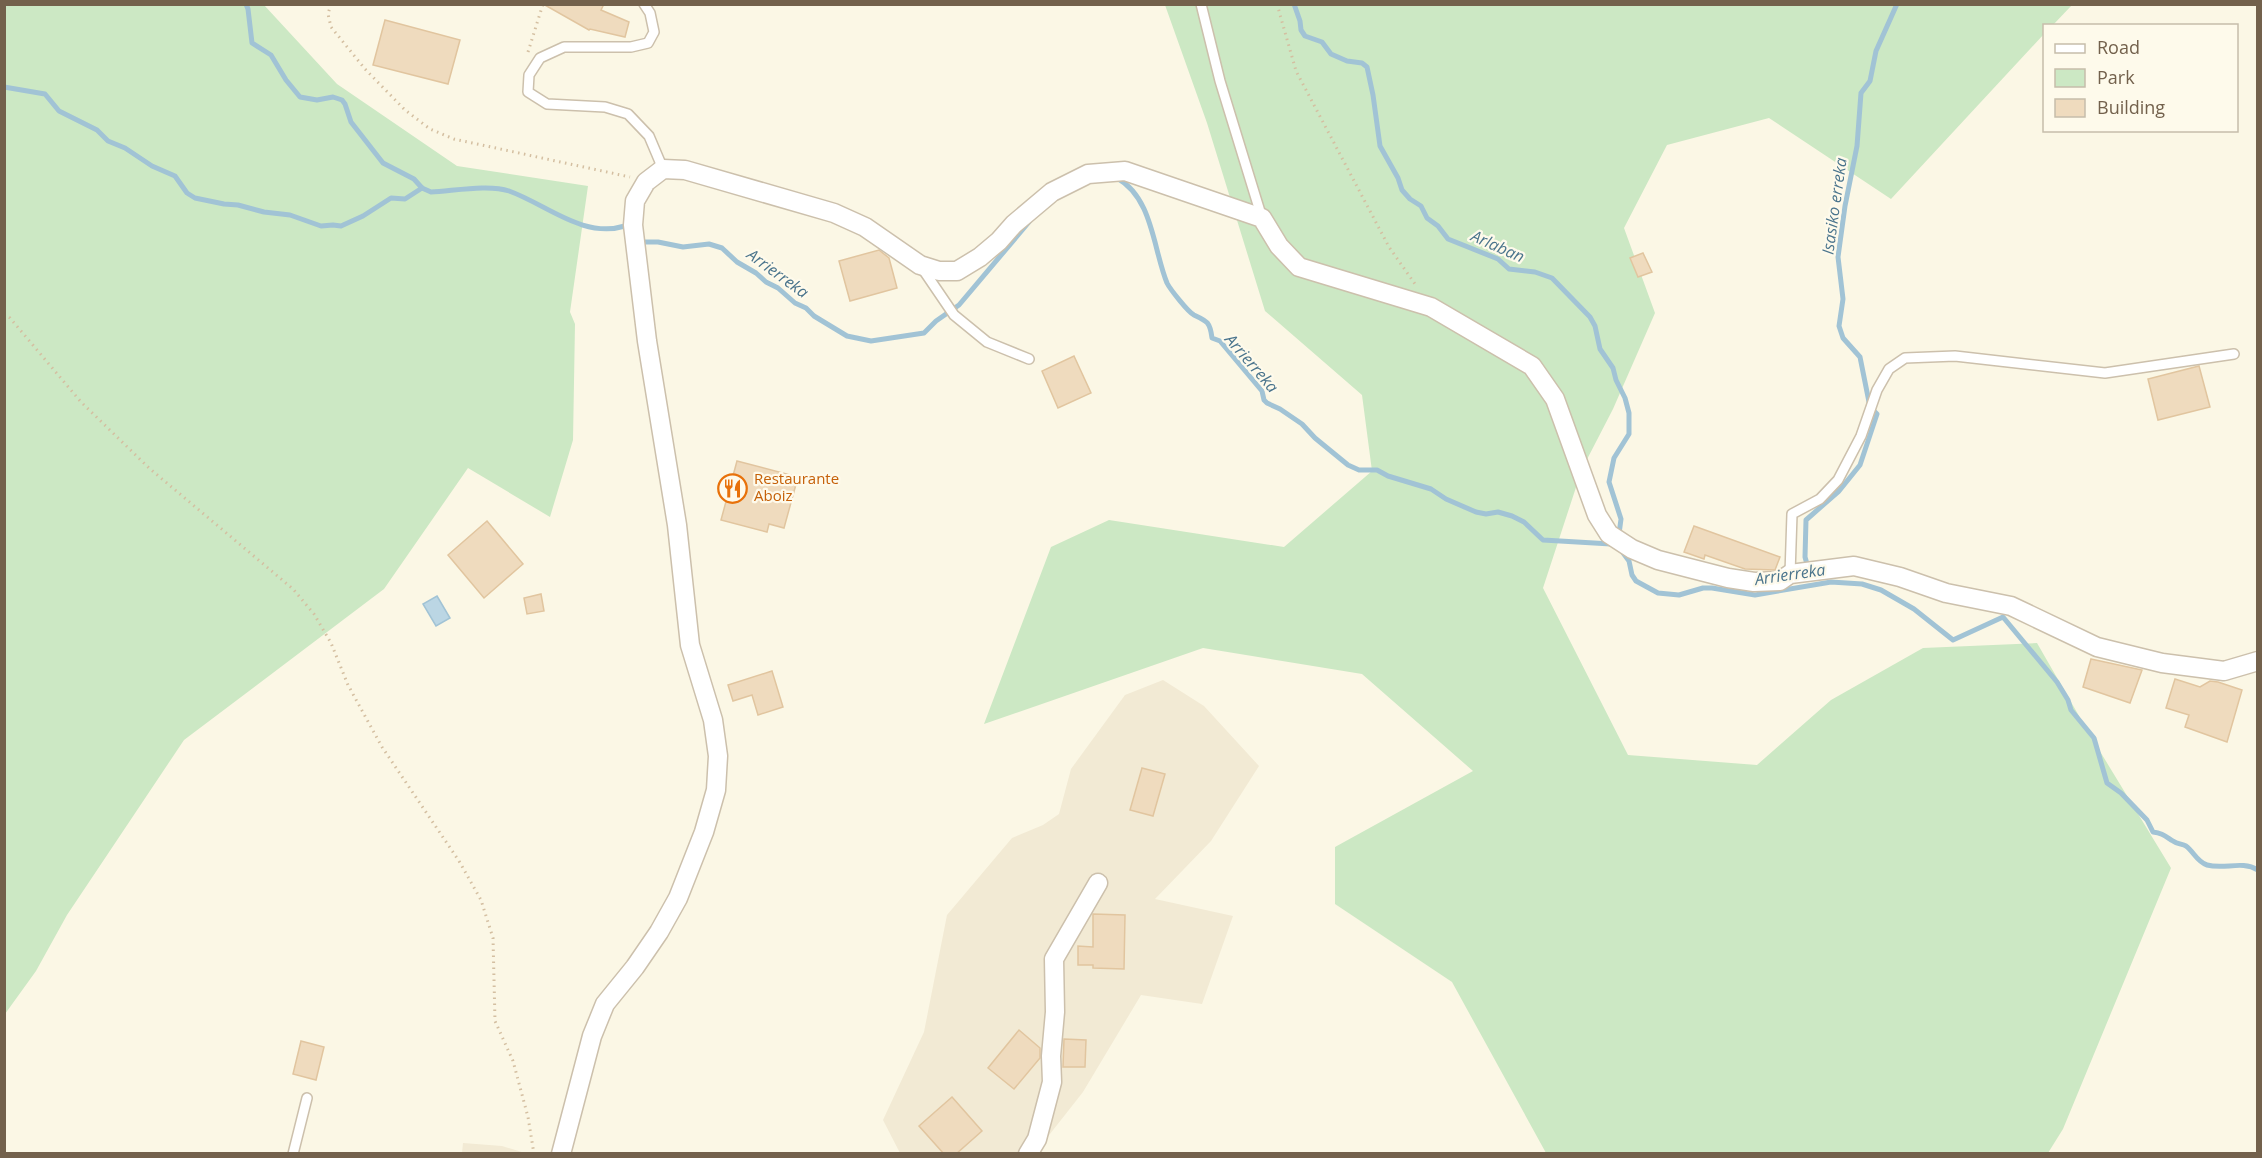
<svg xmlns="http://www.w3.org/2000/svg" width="2262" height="1158" font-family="'Open Sans',sans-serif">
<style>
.residential{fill:#f2ead4}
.green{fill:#cce8c4}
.water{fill:#bbd6e4;stroke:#a1c3d5;stroke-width:1.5}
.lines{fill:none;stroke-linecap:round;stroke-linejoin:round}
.stream{stroke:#a1c3d5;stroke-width:5}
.building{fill:#efdbbe;stroke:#e1c59f;stroke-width:1.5}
.lane-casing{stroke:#ccc0ac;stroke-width:12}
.street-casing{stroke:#ccc0ac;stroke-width:21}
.path{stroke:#d4bfa1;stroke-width:3;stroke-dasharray:1.5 4.5;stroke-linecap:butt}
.lane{stroke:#fff;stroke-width:9}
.street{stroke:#fff;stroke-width:18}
.labels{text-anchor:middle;stroke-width:4.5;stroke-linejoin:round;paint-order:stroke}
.food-label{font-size:15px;fill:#c56008;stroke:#fefaeb;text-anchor:start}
.water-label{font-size:16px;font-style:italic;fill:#4a748c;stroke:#fefaeb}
</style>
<rect width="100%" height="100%" fill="#fbf7e5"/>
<!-- residential -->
<g class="residential">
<polygon points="1163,680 1204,706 1259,766 1211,841 1155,899 1233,916 1202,1004 1141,995 1083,1092 1035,1153 900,1153 883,1120 924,1032 947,915 1012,838 1043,825 1059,814 1071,769 1125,695"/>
<polygon points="463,1143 502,1146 525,1153 462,1153"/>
</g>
<!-- green -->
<g class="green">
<polygon points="5,4 264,5 337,84 457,166 588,186 570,312 575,324 573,440 550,517 468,468 384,589 184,740 67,915 36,971 5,1014"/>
<polygon points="1165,5 2072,5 2053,25 2044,26 2044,34 1891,199 1769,118 1667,145 1624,228 1655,313 1613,409 1582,469 1543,588 1628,755 1757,765 1831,700 1923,648 2037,643 2090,735 2171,868 2063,1129 2048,1153 1546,1153 1452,982 1335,904 1335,847 1473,771 1362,674 1203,648 984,724 1051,547 1109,520 1284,547 1372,471 1362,395 1265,311 1207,123"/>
</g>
<!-- water -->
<polygon class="water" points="437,596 450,618 436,626 423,604"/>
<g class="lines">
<!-- stream -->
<g class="stream">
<path d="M246,4L248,9L252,43L271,55L286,80L300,97L317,100L333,97L342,100L345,104L351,122L383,163L414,179L422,188L431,192C453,191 489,184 509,191C546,204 583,239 625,226L628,229"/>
<polyline points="1294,4 1300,21 1301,30 1305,36 1322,42 1331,54 1347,61 1362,63 1367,67 1373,95 1380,146 1398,178 1402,190 1410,199 1421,206 1427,218 1438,226 1448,239 1498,259 1509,269 1535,272 1552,278 1590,317 1595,326 1600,349 1613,368 1616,380 1625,398 1629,413 1629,434 1614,458 1609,482 1621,519 1619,534"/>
<polyline points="4,87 45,94 59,111 97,130 108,141 125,148 152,166 175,176 187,193 195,198 224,204 238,205 264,212 290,215 321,226 333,225 341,226 363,216 391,198 405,199 422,188"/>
<path d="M1117,178C1153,198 1153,249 1167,283C1170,289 1188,312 1194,315C1207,321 1210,322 1212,338L1220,341L1262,391L1264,400L1267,403L1280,409L1302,424L1315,438L1348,465L1359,470H1377L1388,476L1431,489L1446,499L1476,512L1486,514L1498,512L1512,516L1524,522L1543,540L1611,544"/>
<polyline points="639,240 641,242 658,242 683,247 709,244 722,248 737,262 756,273 766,282 778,288 795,303 806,308 814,316 847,336 871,341 924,333 936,321 959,305 1029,222"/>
<path d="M1621,550L1629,561L1632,575L1636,581L1658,593L1679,595L1703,588H1712L1755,595L1831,582L1862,584L1881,590L1914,609L1953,640L2003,617L2057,682L2068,700L2071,710L2094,738L2107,783L2121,793L2147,820L2153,832C2162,833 2165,836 2173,841C2177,844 2182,844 2186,846C2194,852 2197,862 2207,865C2225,870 2241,860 2258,870"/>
<polyline points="1807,564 1805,557 1806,520 1839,491 1860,465 1877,414 1870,407 1860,357 1843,338 1839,326 1843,299 1838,257 1845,206 1857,146 1861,93 1870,81 1876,51 1897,4"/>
</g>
</g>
<!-- building -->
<g class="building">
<polygon points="543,4 604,4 601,10 629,22 625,37 590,29 589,30"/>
<polygon points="385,20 460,40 448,84 373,65"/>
<polygon points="879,250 889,258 897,288 850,301 839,261"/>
<polygon points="1643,253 1652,272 1638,277 1630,258"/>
<polygon points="1074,356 1091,393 1058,408 1042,371"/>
<polygon points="2199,366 2210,407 2158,420 2148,379"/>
<polygon points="737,461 798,477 784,528 769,524 767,532 721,520"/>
<polygon points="487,521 523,564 484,598 448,555"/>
<polygon points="1694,526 1780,557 1775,570 1745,569 1705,555 1704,559 1684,552"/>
<polygon points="541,594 544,611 527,614 524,598"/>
<polygon points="2091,659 2142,670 2130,703 2083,687"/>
<polygon points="772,671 783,707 758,715 752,695 733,701 728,685"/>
<polygon points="2175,679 2200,687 2210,681 2218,682 2242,690 2227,742 2185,727 2189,715 2166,708"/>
<polygon points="1142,768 1165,774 1153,816 1130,810"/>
<polygon points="1093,914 1125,915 1124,969 1093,968 1093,965 1078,965 1078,946 1093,947"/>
<polygon points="1019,1030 1040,1048 1040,1058 1014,1089 988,1068"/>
<polygon points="1064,1039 1086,1040 1085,1067 1063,1067"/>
<polygon points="301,1041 324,1047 316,1080 293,1074"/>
<polygon points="952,1097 982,1131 956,1154 944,1154 919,1126"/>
</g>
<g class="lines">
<defs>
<g id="lane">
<polyline points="644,4 650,13 654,32 648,43 631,47 564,47 540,58 529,75 528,92 547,104 605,107 628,114 649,136 663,169"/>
<polyline points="1201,4 1220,81 1262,218"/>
<polyline points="922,268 954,315 987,342 1029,359"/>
<polyline points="1790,574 1792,514 1820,499 1838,480 1861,436 1877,390 1889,369 1905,358 1955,356 2105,373 2234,354"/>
<polyline points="293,1154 307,1098"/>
</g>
<g id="street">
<polyline points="561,1154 592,1036 605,1004 635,967 659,932 678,898 704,832 716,790 718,756 713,720 690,645 677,525 647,341 633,225 635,201 646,182 663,169 685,170 834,213 865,227 920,265 939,271 957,271 980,257 999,241 1014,224 1052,192 1088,174 1125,171 1262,218 1279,246 1299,267 1431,307 1532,366 1555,399 1597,515 1609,534 1632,549 1658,560 1728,578 1754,582 1780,581 1790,574 1854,566 1900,577 1946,593 2011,606 2097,647 2162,663 2224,671 2258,661"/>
<polyline points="1028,1154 1037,1139 1052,1082 1051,1056 1055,1012 1054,959 1098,883"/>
</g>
</defs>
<!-- lane casing -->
<use href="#lane" class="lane-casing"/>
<!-- street casing -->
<use href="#street" class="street-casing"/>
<!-- path -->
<g class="path">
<polyline points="331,4 328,14 331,27 365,69 405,110 430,129 454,139 630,177"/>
<polyline points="1277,4 1296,71 1389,247 1415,284"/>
<polyline points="528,52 543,4"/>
<polyline points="4,314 10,318 81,402 149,468 293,589 314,614 331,643 348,685 382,747 459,861 481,900 493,938 495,1021 513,1061 528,1117 534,1154"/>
</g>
<!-- lane -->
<use href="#lane" class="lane"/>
<!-- street -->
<use href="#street" class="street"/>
</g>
<!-- icons -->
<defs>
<symbol id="restaurant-ring" viewBox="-11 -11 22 22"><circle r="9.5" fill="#fefaeb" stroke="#e8710a" stroke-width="1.5"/><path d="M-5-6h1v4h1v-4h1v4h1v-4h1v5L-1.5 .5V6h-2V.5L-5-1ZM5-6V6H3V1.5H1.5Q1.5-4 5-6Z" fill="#e8710a"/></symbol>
</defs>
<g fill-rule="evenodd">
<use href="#restaurant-ring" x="716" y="472" width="33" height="33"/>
</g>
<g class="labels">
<!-- food labels -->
<g class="food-label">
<text x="754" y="484">Restaurante<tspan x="754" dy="17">Aboiz</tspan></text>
</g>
<!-- water labels -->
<g class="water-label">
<text transform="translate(1834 206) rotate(-82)" y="6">Isasiko erreka</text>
<text transform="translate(1498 246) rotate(24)" y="6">Arlaban</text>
<text transform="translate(778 273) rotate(36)" y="6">Arrierreka</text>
<text transform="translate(1252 363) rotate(49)" y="6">Arrierreka</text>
<text transform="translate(1790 574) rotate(-8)" y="6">Arrierreka</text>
</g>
</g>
<!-- border -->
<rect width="2262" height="1158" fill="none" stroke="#73614c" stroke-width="12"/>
<!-- legend -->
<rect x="2043" y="24" width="195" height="108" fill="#fefaeb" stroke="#c6bdab" stroke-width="1.5"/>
<rect x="2055" y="44" width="30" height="9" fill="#ffffff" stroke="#c6bdab" stroke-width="1.5"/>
<text x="2097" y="54" font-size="18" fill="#73614c">Road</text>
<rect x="2055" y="69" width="30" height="18" fill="#cce8c4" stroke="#c6bdab" stroke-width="1.5"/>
<text x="2097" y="84" font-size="18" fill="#73614c">Park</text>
<rect x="2055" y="99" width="30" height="18" fill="#efdbbe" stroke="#c6bdab" stroke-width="1.5"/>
<text x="2097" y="114" font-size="18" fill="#73614c">Building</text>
</svg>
